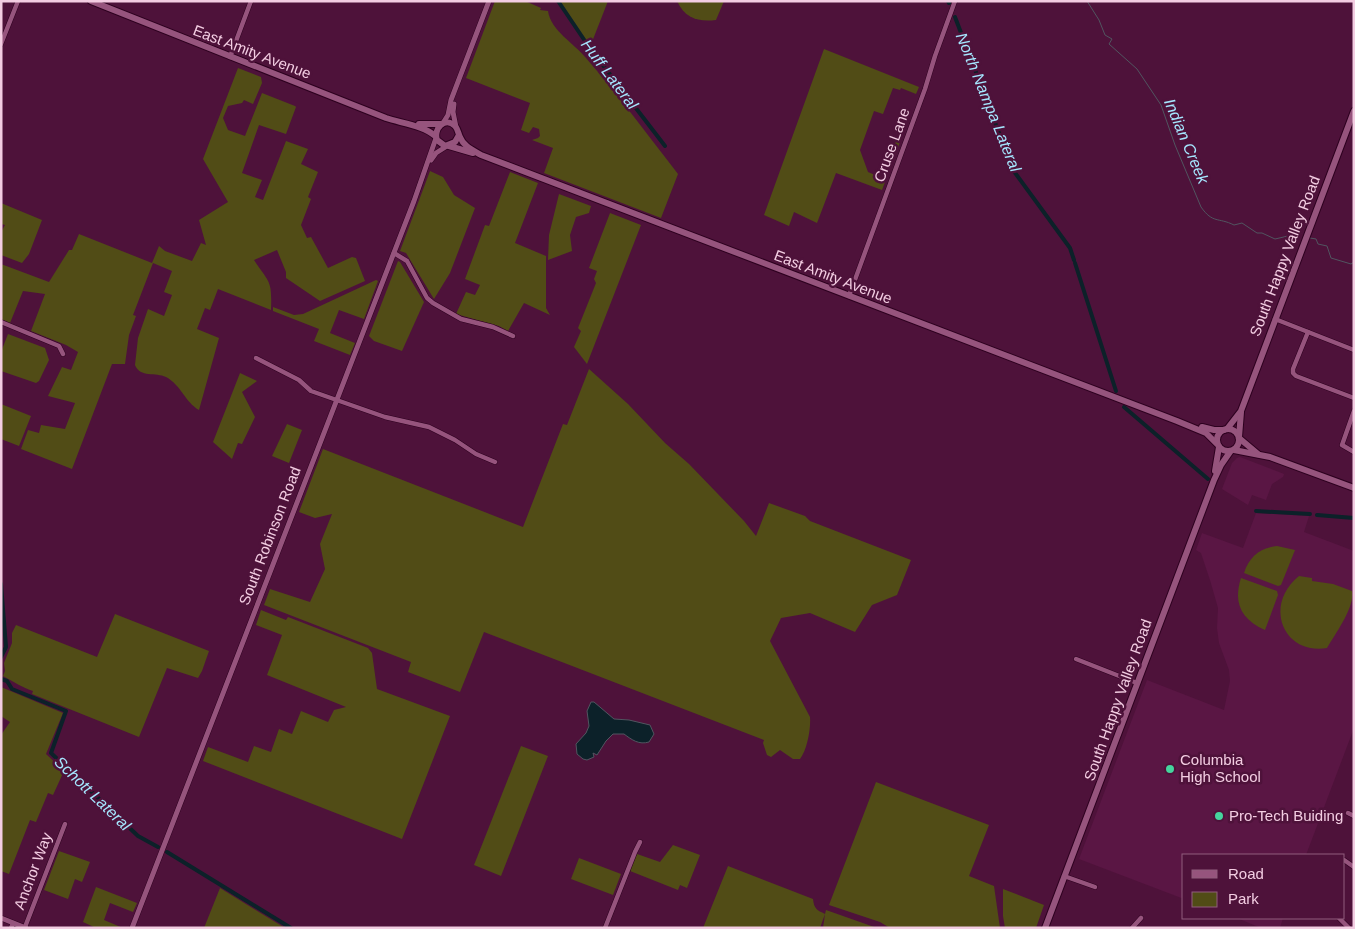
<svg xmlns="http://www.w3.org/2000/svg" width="1355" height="929" font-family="Helvetica,sans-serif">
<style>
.built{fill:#5a1644}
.green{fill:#514c16}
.water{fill:#0c2129;stroke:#515560}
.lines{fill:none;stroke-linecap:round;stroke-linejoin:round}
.stream{stroke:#515560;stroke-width:1}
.canal{stroke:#0c2129;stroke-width:4}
.minor-casing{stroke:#2d011f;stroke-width:5.5}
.tertiary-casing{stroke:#2d011f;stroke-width:6}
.secondary-casing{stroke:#2d011f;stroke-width:8}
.minor{stroke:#96547d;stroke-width:4.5}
.tertiary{stroke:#96547d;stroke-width:5}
.secondary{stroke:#96547d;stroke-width:6}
.poi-dot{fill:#46d49e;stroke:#4e123a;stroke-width:2}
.labels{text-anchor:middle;stroke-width:5;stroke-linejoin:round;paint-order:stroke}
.street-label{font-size:15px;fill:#f3cde2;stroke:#4e123a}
.poi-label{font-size:15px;fill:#f3cde2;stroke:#4e123a;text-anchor:start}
.water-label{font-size:16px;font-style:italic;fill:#a5e6fe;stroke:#4e123a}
</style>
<rect width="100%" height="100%" fill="#4e123a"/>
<!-- built -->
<g class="built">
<polygon points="1240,457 1284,474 1283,477 1272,484 1266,500 1252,495 1248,505 1222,489 1232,463 1237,458"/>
<polygon points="1256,513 1309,516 1304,532 1354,551 1354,728 1306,855 1184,855 1184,899 1079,859 1147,680 1224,710 1230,681 1229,670 1219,643 1217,628 1218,608 1210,580 1201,553 1196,550 1202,533 1243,548"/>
<polygon points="1237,918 1283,918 1280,928 1261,928"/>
</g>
<!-- green -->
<g class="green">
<path d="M495,1H525L541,8L540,10L548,11C551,31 574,43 586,58C618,95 648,135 678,174L661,218L544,173L553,148L532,140L538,138L540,136L539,129L533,127L529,133L521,130L530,103L466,78Z"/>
<polygon points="560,1 608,1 590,47 564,8"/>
<path d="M677,1H724L716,20C699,22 685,19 677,1Z"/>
<polygon points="824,49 919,87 916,94 901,88 900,90 893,88 883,114 874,111 860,150 868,172 882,178 900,131 903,134 882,190 836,173 817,223 794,212 789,226 764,215"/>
<path d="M238,68L261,77L262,83L253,104L244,100L242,103L228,106L223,118L228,130L245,136L262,93L295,106L296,107L286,134L259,125L242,173L262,180L255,197L263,200L286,141L308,149L301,164L318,172L308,197L311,199L301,225L307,238L311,237L328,268L352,257L356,258L365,281L320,301L286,278V272L277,250L254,260C270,284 272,280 271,310L218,289L210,310L205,308L197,329L219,338L199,410C185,402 181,385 166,377C156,372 140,378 135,365L138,338L148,309L164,316L172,295L164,292L172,271L153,263L133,315L136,316L129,335L125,364H112L72,469L21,449L28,430L39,433L41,425L65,429L75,403L48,396L62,367L71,370L78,352L66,345L31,331L45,294L23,291L10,323L1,319V264L49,282L69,250H72L79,234L152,263L159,246L165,251L192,261L201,243L206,245L199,220L228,202L203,159Z"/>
<polygon points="430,171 443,177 454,195 475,208 450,273 434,299 406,253 400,251"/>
<polygon points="510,172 538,183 515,243 546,256 546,308 550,315 524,303 508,331 499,326 456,314 466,292 475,295 480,285 465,279 485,225 489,226"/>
<polygon points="559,194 591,206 589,213 576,217 570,235 572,251 548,260 549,235"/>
<polygon points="1,203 42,220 29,254 22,263 1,255 1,232 5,225 1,224"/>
<polygon points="610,213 641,225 587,364 574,347 581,331 578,328 596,283 594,279 597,271 589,268"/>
<polygon points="398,261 400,262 424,302 402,351 374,341 369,336"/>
<polygon points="376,280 378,281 364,319 339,310 330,333 355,343 350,355 314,341 319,329 273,311 273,307 294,315 303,314"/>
<polygon points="8,334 45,348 49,360 39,381 36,383 1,371 1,352"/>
<path d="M589,369L628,404L665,443L689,464L744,521L756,536L769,503L805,516L810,521L911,560L897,595L872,605L855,632L810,613L781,618L770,641L810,717C811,729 807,750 800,759H793L780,750L771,757L767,755L763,743L764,740L484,632L460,692L408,672L411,662L264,605L270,589L310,602L325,569L320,544L332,514L315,518L299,512L323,449L523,527L563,424L567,425Z"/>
<polygon points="240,373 257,381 242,392 255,417 242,444 238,443 232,459 213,442"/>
<polygon points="1,404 31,416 19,446 1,439"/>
<polygon points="287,424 302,430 289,463 272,456"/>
<path d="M1277,546L1295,550L1281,585L1278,586L1244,573C1249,557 1260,548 1277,546Z"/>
<path d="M1299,576L1312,578V581L1333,584L1352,591C1355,607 1336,633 1327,648C1283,655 1263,605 1299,576Z"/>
<path d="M1241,578L1277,591L1278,595L1265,630C1241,619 1233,603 1241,578Z"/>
<polygon points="261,610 286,620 288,617 368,648 372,653 377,689 450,716 402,839 203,761 208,747 248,762 254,746 271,752 279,729 292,734 301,711 328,722 334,710 346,707 267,675 282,635 256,625"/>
<path d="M115,614L209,651L202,671L198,678L167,668L139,737L32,694L33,691C21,687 14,682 3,676L5,671L4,663L12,643V633L16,625L97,657Z"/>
<polygon points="1,687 63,713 46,754 64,771 53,795 48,793 36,822 30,820 9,874 1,871 1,735 10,722 1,716"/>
<polygon points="521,746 548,756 501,876 474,865"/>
<polygon points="876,782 989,825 969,876 994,886 1000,928 890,928 880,922 829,905"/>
<polygon points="673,845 700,855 687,888 680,885 678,890 630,871 637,854 660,862"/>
<polygon points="59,851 90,862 82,882 75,879 68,899 44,890"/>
<polygon points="579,858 621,874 613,895 571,879"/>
<path d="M728,866L813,899C814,909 817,910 825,914L826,910L877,928H823L825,914L820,928H703Z"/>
<polygon points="96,887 137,903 133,912 110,903 104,920 123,928 96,928 83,922"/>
<polygon points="220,888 285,928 204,928"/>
<polygon points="1003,889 1044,905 1036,928 1005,928 1003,916"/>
</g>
<!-- water -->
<path class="water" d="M591,702H594L614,719L629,720L650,725L654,734L649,742C639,745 632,740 624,734H613L606,741L597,755L593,753L594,757L587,760L583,759L577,754L576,744L586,733L589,726L587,711Z"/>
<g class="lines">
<!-- stream -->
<g class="stream">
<path d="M1087,1L1099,20L1105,35L1112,39L1109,44L1137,69L1161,105L1175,145L1201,207C1213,224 1218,217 1234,225L1242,223L1257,233H1262L1275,239L1301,233"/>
<polyline points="1310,238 1316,239 1318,244 1327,246 1331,258 1351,264 1354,262"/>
</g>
<!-- canal -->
<g class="canal">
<polyline points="558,1 589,47 665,146"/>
<polyline points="948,1 949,3"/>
<polyline points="955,17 1013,170 1070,248 1074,260"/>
<polyline points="1075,263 1116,391"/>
<polyline points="1124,407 1208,479"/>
<polyline points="1256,511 1310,514"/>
<polyline points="1317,515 1354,518"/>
<polyline points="1,584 6,647 1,657"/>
<polyline points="1,679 7,681 12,689 66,711 51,753 138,836 158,847"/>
<polyline points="167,852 291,928"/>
</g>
<defs>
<g id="minor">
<polyline points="1,44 18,1"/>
<polyline points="230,57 251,1"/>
<polyline points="394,253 407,261 427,298 433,303 461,319 493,327 513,336"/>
<polyline points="849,296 925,89 935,56 955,1"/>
<polyline points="1275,319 1354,350"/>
<polyline points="1,322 59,346 63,354"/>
<polyline points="1308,332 1293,369 1293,373 1296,376 1354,398"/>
<polyline points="256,358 299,380 311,391 385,417 429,427 455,440 476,454 495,462"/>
<polyline points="1354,411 1342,445 1354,452"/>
<polyline points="1076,659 1137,683"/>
<polyline points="1348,813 1354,816"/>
<polyline points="1344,860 1354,867"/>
<polyline points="1064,876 1095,887"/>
<polyline points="1339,918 1349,928"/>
<polyline points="25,927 65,824"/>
<polyline points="11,928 13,923"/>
<polyline points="605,928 635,852 640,842"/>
<polyline points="1132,928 1141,918"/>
</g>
<g id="tertiary">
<polyline points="454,104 453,112 456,127"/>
<polyline points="443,123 448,115 451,100 489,1"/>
<polyline points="431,160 436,153 447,146"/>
<polyline points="1,918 26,928"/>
<polyline points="132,928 414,201 436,138"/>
</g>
<g id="secondary">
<path d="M91,1L386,118C401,123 425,126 435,136"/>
<polyline points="419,124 441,124"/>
<path d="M459,135L455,142L445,146L437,140C433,129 445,116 455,126C458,129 458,133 460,137C464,147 473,150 481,155L1177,421L1206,433L1217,444"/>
<polyline points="449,146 473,153"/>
<polyline points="1202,427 1214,430 1224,430"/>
<circle cx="1228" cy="440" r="11"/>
<polyline points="1227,429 1241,411 1354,111"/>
<polyline points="1239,437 1241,412"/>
<polyline points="1239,438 1258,454"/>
<polyline points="1234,450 1270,457 1354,488"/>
<polyline points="1215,471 1219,447"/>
<polyline points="1045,928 1214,480 1221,465 1230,452"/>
</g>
</defs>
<!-- minor casing -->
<use href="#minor" class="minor-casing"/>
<!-- tertiary casing -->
<use href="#tertiary" class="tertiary-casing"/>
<!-- secondary casing -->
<use href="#secondary" class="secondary-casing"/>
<!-- minor -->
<use href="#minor" class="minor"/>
<!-- tertiary -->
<use href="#tertiary" class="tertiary"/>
<!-- secondary -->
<use href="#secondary" class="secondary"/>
</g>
<!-- markers -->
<g class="poi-dot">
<circle cx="1170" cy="769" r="5"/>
<circle cx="1219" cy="816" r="5"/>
</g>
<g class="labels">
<!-- street labels -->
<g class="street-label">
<text transform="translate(252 52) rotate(21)" y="5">East Amity Avenue</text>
<text transform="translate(892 145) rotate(-70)" y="5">Cruse Lane</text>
<text transform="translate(1285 256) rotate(-69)" y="5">South Happy Valley Road</text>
<text transform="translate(833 277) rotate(21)" y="5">East Amity Avenue</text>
<text transform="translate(270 536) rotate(-69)" y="5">South Robinson Road</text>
<text transform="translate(1118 700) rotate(-70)" y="5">South Happy Valley Road</text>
<text transform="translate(33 871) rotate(-69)" y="5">Anchor Way</text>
</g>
<!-- poi labels -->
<g class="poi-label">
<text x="1180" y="765">Columbia<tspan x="1180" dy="17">High School</tspan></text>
<text x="1229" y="821">Pro-Tech Buiding</text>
</g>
<!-- water labels -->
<g class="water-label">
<text transform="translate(610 74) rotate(53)" y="6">Huff Lateral</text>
<text transform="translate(989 102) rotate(68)" y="6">North Nampa Lateral</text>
<text transform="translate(1187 141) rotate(67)" y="6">Indian Creek</text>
<text transform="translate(93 793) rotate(44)" y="6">Schott Lateral</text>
</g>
</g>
<!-- border -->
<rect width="1355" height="929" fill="none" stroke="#f3cde2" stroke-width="5"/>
<!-- legend -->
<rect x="1182" y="854" width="162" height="65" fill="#4e123a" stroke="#905d7d"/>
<rect x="1192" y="870" width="25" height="8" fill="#96547d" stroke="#905d7d"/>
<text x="1228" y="879" font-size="15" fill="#f3cde2">Road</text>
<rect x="1192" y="892" width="25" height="15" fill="#514c16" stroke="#905d7d"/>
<text x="1228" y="904" font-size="15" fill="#f3cde2">Park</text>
</svg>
